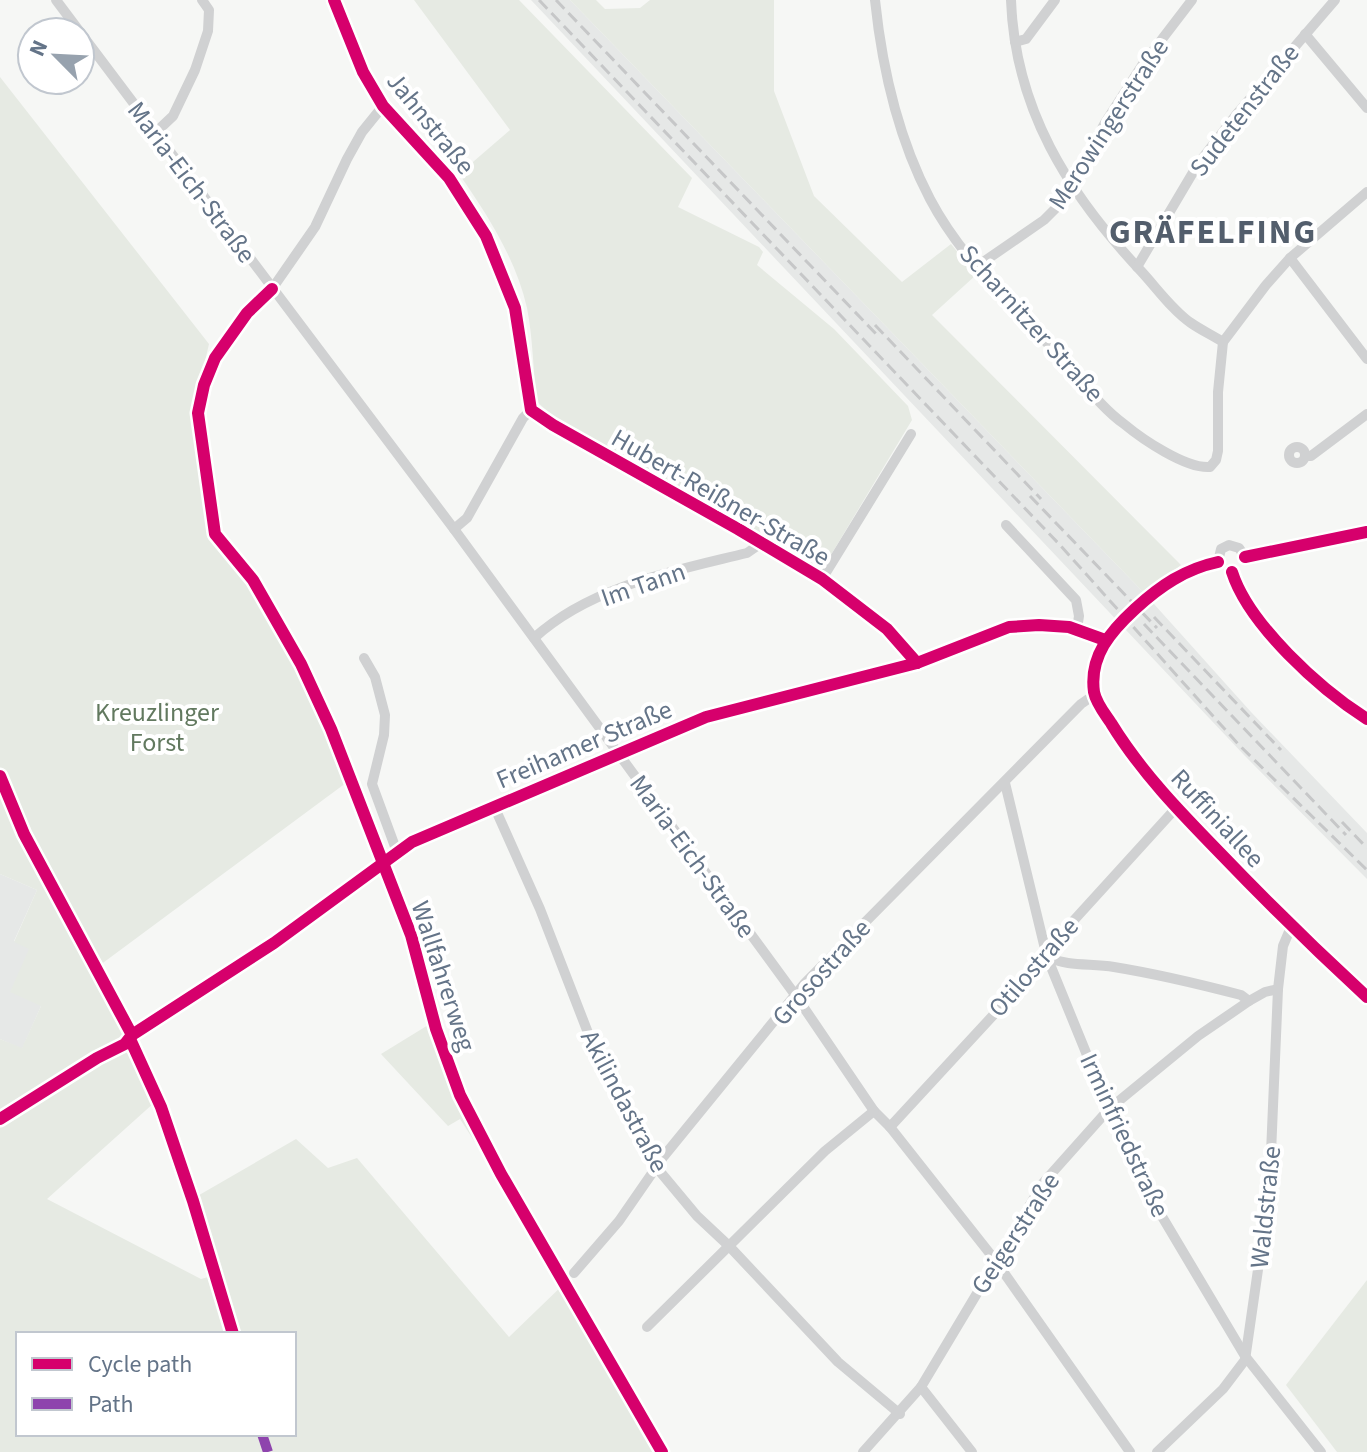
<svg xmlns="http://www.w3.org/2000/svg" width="1367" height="1452" font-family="'Source Sans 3',sans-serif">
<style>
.built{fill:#e6e8e7}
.green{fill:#e6eae3;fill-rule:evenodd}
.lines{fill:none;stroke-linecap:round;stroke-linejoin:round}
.minor{stroke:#d0d1d2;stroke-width:10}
.rail{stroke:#c6c7c8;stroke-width:3;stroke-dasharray:12 6;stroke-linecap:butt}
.quiet{stroke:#8e44ad;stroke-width:10;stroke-dasharray:20 10;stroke-linecap:butt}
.cycleway-casing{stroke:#fff;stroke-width:17}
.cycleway{stroke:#d6006c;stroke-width:12}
.labels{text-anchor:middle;stroke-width:8;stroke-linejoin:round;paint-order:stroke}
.street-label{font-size:26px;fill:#647488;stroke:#fff}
.park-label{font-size:26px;fill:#62795f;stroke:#fff}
.district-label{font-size:34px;font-weight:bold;letter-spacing:2px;fill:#535e6c;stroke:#fff}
</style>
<rect width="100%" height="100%" fill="#f6f7f5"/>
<!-- built -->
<g class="built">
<polygon points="531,0 570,0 1145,594 1251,712 1367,833 1367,879 1244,755"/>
<polygon points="0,874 37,890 14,941 30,948 41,1006 22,1049 0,1039"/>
</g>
<!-- green -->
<g class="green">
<path d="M414,0H519L692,178L678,207L759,247L763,252L757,265L834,329L908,406L912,420L823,568L818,569L560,422L537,402C533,371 533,338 527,308C516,259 487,214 459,174L510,130Z"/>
<polygon points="570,0 596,0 605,9 640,8 650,0 774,0 774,91 814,196 902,282 951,244 976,275 932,315 1181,565 1145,594"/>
<path d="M0,77L209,344L196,400L210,462L219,529C248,554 265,593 283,627C309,676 334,725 354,777L92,971L155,1102L47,1199L201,1279L219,1274L194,1198L296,1139L328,1168L357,1158L509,1337L567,1281L668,1452H0V1039L22,1048L41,1006L10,992L29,949L14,942L37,890L0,874ZM18,1334H294V1434H18Z"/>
<polygon points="438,1019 467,1092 496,1149 484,1156 460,1119 448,1126 381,1054"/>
<polygon points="1367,1280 1367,1452 1337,1452 1286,1385"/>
</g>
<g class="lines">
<!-- minor -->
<g class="minor">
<polyline points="56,0 80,32"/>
<polyline points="334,0 363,72 383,106 449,178 486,236 515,308 531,410"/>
<path d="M875,0C882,67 898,138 930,199C962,260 1015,307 1061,358C1081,379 1100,407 1124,424C1142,439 1186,469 1210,467L1216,460L1218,451V392L1223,342L1266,285L1290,258L1367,192"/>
<path d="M1011,0C1015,109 1068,193 1140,270C1156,287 1172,310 1191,323C1201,330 1212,335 1223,342"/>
<polyline points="80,32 454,529 796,996 874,1111 890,1127 995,1260 1130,1452"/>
<polyline points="1305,34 1367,108"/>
<polyline points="1015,42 1026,39 1055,0"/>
<polyline points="155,133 173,116 195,70 208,31 209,10 202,0"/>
<polyline points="1290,258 1367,359"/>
<polyline points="976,267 1044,220 1061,203 1105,123 1143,64 1192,0"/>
<polyline points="1137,267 1198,164 1236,115 1335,0"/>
<polyline points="272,289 315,227 347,159 362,132 383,106"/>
<polyline points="531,410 553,425 738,529 822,579 887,629 917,663"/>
<circle cx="1297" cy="455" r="8"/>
<polyline points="1305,456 1311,456 1367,414"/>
<polyline points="1006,525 1076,600 1079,616 1077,629"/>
<polyline points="454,529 467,518 523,418 531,410"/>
<polyline points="1245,557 1367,532"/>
<path d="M1218,562C1185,569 1160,586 1135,609C1111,631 1089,656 1094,692C1096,703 1105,714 1111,723C1141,772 1180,812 1220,853C1268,903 1316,950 1367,997"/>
<polyline points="1218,562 1221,549 1229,545 1239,548 1245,557"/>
<path d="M1232,572C1249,625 1320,689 1367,719"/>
<polyline points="822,579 911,434"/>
<path d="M534,638C591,586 674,571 747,553L760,544"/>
<polyline points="364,658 375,677 385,715 384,735 372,784 397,852"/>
<polyline points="1005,783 1047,957 1109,1109 1151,1198 1245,1356 1321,1452"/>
<polyline points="494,806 540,909 597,1056 657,1168 697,1216 729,1246 838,1362 900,1414"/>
<path d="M1047,957C1069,967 1091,963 1114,967C1157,974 1199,984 1241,995L1249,1001"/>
<polyline points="132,1035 274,943 412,842 706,717 917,663 1009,627 1039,625 1069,627 1105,640"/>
<polyline points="890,1127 1047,957 1055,941 1176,808"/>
<polyline points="574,1273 619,1221 664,1156 805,983 1081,704 1094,695"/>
<polyline points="647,1327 825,1151 874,1111"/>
<polyline points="921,1387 972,1452"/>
<polyline points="863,1452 921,1387 1043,1183 1109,1109 1198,1036 1249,1001 1265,992 1278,989"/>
<polyline points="1157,1452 1223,1389 1245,1360 1264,1228 1271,1153 1278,989 1283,946 1291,927"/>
</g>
<!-- rail -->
<g class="rail">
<polyline points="539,0 1060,545 1239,745 1367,870"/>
<polyline points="556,0 878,336"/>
<polyline points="875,325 1041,499"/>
<polyline points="1030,496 1157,628"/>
<polyline points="1154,617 1281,750"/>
<polyline points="1144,624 1346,835"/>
<polyline points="1342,822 1367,848"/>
</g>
<!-- quiet -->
<polyline class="quiet" points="262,1434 268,1452"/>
<defs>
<g id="cycleway">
<polyline points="334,0 363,72 383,106 449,178 486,236 515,308 531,410 553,425 738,529 822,579 887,629 917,663"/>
<polyline points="272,289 247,313 215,358 204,385 198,413 215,534 253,580 301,664 331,729 411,935 436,1029 460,1095 501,1174 662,1452"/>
<polyline points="1245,557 1367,532"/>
<path d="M1218,562C1185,569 1160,586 1135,609C1111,631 1089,656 1094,692C1096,703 1105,714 1111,723C1141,772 1180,812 1220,853C1268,903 1316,950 1367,997"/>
<path d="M1232,572C1249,625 1320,689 1367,719"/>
<polyline points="0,776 24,834 132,1035"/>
<polyline points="130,1039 161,1107 193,1201 233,1334"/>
<polyline points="0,1119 97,1058 125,1044 132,1035 274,943 412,842 706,717 917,663 1009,627 1039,625 1069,627 1105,640"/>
</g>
</defs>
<!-- cycleway casing -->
<use href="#cycleway" class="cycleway-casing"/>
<!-- cycleway -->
<use href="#cycleway" class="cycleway"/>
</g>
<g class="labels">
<!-- street labels -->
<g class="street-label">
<text transform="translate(1244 110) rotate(-52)" y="9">Sudetenstraße</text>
<text transform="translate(431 123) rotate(51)" y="9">Jahnstraße</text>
<text transform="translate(1108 124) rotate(-57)" y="9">Merowingerstraße</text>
<text transform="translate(192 182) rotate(53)" y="9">Maria-Eich-Straße</text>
<text transform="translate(1032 323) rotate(48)" y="9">Scharnitzer Straße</text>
<text transform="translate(721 497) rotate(30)" y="9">Hubert-Reißner-Straße</text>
<text transform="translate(643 584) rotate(-19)" y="9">Im Tann</text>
<text transform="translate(584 744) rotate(-23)" y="9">Freihamer Straße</text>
<text transform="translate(1218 818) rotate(47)" y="9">Ruffiniallee</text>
<text transform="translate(693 856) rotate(54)" y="9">Maria-Eich-Straße</text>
<text transform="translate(1033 967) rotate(-49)" y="9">Otilostraße</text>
<text transform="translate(821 972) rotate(-48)" y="9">Grosostraße</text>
<text transform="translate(444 976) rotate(72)" y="9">Wallfahrerweg</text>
<text transform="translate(625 1101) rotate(62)" y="9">Akilindastraße</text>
<text transform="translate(1125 1135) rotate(65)" y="9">Irminfriedstraße</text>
<text transform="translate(1265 1207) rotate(-84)" y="9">Waldstraße</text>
<text transform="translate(1015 1233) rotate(-57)" y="9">Geigerstraße</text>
</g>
<!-- park labels -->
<g class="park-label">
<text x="157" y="721">Kreuzlinger<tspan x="157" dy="30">Forst</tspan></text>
</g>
<!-- district labels -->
<g class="district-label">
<text x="1213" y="243">GRÄFELFING</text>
</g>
</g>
<!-- legend -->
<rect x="16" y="1332" width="280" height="104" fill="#ffffff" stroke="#c1c7cf" stroke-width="2"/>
<rect x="32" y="1358" width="40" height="12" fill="#d6006c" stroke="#c1c7cf" stroke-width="2"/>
<text x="88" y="1372" font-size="24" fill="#647488">Cycle path</text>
<rect x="32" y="1398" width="40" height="12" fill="#8e44ad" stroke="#c1c7cf" stroke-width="2"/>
<text x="88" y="1412" font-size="24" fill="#647488">Path</text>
<!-- north arrow -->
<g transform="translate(56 56) rotate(294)"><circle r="38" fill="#ffffff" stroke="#c1c7cf" stroke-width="2"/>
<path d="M0-6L14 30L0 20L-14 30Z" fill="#97a2ae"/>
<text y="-12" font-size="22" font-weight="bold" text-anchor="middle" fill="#647488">N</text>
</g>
</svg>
